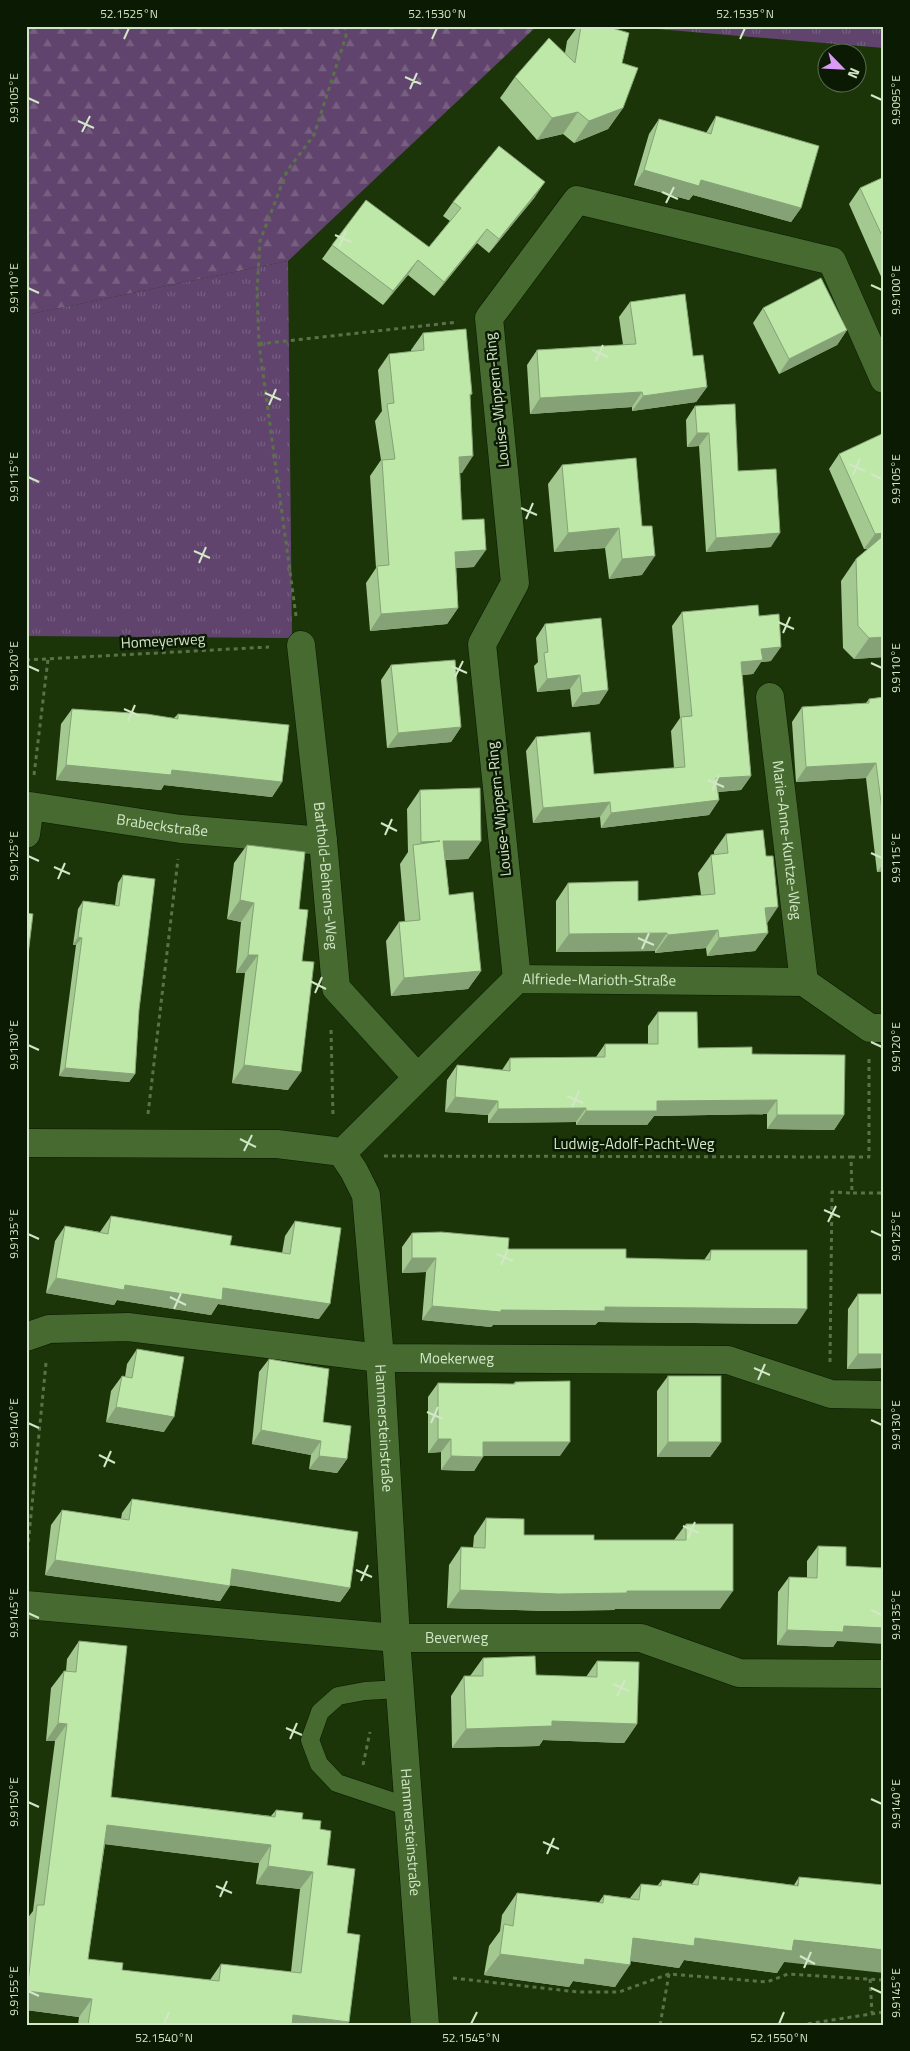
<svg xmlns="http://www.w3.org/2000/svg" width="910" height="2051" font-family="'Titillium Web',sans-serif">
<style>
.forest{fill:url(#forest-firs)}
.park{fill:url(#park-tufts)}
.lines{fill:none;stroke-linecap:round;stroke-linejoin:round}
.lane-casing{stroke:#081a00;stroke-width:19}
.street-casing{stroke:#081a00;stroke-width:29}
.path{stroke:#5a7249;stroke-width:3;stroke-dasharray:4 4;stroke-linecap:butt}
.lane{stroke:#466a30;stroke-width:18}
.street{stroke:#466a30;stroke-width:28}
.wall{fill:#a3c890;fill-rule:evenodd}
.shaded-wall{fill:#85a276}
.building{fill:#bee8a8;stroke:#85a276;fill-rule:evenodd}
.ticks{fill:none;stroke:#d2e7c7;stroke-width:2}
.labels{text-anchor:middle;stroke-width:5;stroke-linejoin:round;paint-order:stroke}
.street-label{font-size:15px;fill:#d2e7c7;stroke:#0b1a03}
.neatline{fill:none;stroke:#d2e7c7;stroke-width:2}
.ticks-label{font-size:12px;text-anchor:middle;fill:#d2e7c7}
</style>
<defs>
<pattern id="forest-firs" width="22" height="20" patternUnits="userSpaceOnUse" patternTransform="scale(1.25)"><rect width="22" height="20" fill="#61446d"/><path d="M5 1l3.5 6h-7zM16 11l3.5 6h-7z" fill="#775f80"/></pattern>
<pattern id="park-tufts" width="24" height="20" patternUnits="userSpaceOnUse" patternTransform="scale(1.25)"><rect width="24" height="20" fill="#61446d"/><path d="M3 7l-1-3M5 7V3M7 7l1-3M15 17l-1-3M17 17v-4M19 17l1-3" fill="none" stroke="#775f80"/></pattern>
</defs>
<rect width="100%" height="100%" fill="#1b3508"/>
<!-- forest -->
<polygon class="forest" points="26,26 537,26 288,261 26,315"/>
<!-- park -->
<g class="park">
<polygon points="621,26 884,26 884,48"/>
<polygon points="288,261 292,638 26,636 26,315"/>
</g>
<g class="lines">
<defs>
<polyline id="lane" points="400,1689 365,1691 338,1696 320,1712 310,1740 319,1764 337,1783 409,1807"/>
<g id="street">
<path id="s1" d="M301,645L323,841L336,988L417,1077"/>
<path id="s2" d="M770,697L804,982"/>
<path id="s3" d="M26,834L30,806L181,829L323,841"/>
<polyline points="517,979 482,644 515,583 489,318 577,200 832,261 884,379"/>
<path id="s4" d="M26,1143L277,1144L334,1151L342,1153L354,1171L366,1195L380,1358L396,1638L425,2025"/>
<path id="s5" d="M342,1153L517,979L804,982L870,1028H884"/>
<path id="s6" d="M26,1337L49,1329L128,1327L380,1358L728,1360L831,1394L884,1395"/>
<path id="s7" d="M26,1605L396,1638H641L739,1673L884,1674"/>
</g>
</defs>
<!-- lane casing -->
<use href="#lane" class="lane-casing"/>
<!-- street casing -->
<use href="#street" class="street-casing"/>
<!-- path -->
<g class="path">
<polyline points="259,344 458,322"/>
<polyline points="296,616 259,344 257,291 260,241 287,171 314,135 346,36 345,26"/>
<polyline points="26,660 269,647"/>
<polyline points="34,775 48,659"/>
<polyline points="331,1030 333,1116"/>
<polyline points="148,1114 178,859"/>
<polyline points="384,1156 851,1157 852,1193 884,1193"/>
<polyline points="851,1157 869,1157 869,1058"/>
<polyline points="830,1362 832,1192 852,1193"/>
<polyline points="26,1566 46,1363"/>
<polyline points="363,1765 370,1732"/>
<polyline points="453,1978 578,1992 619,1992 669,1974 767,1982 788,1974 884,1980"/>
<polyline points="870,1979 872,2013"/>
<polyline points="660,2025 669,1974"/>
<polyline points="800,2025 884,2012"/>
</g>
<!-- lane -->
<use href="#lane" class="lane"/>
<!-- street -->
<use href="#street" class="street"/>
</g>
<!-- wall -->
<g class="wall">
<polygon points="578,26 605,26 622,63 623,108 608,129 574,143 563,134 537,140 500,98 515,77 565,53 567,41"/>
<polygon points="716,116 801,208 791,222 693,195 689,200 634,185 649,134 659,119 706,133"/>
<polygon points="884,177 884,292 881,285 883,281 849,204 860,188"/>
<polygon points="535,197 489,253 477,243 434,296 408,275 383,305 322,259 332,245 429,247 450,221 443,216 453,202"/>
<polygon points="630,302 693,356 707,387 696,402 632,411 632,407 530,414 527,365 537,350 623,345 619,317"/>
<polygon points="763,308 847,330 837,345 779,374 753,323"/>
<polygon points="423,333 472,394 470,396 462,473 460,473 462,520 474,567 456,568 458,608 447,624 370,631 366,583 376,568 370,476 381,460 375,421 382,411 378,370 389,354 411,352 411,350"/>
<polygon points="695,406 738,471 771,547 706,552 699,446 687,447 686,420"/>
<polygon points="884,433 884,657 854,659 843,648 841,581 856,559 868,549 864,549 829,469 839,454"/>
<polygon points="636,458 642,575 609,579 605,548 554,552 548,484 562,465"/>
<polygon points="682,612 759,616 771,661 761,662 753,674 742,675 751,776 741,790 718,792 719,800 709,815 601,828 600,817 533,823 526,751 536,737 594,774 674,768 671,731 680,718 672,626"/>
<polygon points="545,624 608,690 599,704 572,707 570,689 537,692 534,666 538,662 536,638"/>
<polygon points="391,665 461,727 451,742 387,748 381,680"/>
<polygon points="884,697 884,871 877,872 866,778 796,782 792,722 802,707 866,703 869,699"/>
<polygon points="72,709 174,718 178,714 282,782 272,797 164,785 161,790 56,780 61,724"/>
<polygon points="420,790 481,841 468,859 445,860 449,895 481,971 468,989 391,996 386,941 399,922 405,922 400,864 408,852 407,809"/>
<polygon points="726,834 767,923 768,933 755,951 707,956 706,948 655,953 655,951 556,952 556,901 568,883 638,901 701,895 698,873 711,855 714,854 714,851"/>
<polygon points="247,845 299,909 288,1090 232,1083 245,973 236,973 241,922 227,919 234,863"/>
<polygon points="123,875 139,1010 135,1074 129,1082 59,1076 76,945 73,945 78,909 83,901 115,905 118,883"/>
<polygon points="658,1012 698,1048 752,1054 844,1115 834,1130 767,1129 767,1114 654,1116 647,1125 576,1125 576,1122 488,1123 488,1115 445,1112 447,1080 457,1065 502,1070 510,1058 596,1057 605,1044 648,1044 648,1026"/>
<polygon points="111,1216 230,1245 282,1253 285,1236 295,1221 319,1319 218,1304 211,1315 117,1300 114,1305 46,1293 55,1241 65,1226 100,1232"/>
<polygon points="412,1233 508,1249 626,1258 704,1260 711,1250 797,1324 598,1322 595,1325 493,1325 491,1327 422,1320 426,1272 402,1273 402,1247"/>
<polygon points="858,1294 884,1294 884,1368 847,1369 848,1309"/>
<polygon points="137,1349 164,1432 106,1422 111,1391 122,1376 125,1377 127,1364"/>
<polygon points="269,1359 323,1422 347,1459 337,1473 309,1469 311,1455 252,1444 259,1372"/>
<polygon points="668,1376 721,1442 710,1457 657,1457 657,1391"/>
<polygon points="515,1382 560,1456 483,1456 474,1471 441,1470 441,1452 428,1453 428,1397 438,1383 513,1384"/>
<polygon points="132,1499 350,1588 340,1602 230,1585 220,1601 45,1575 51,1525 62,1510 121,1519 122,1513"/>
<polygon points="486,1518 524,1535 594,1540 674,1540 686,1524 720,1609 615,1609 614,1610 546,1611 447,1608 449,1565 461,1547 473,1547 474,1536"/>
<polygon points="818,1546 837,1641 833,1647 777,1645 778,1592 789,1577 807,1578 807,1561"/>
<path d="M79,1641L111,1797L271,1816L276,1810L302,1819L320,1829L327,1865L347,1933V2025H78L79,2017L26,2010V1920L33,1911L55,1741H46L51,1688L64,1671H66L67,1659ZM105,1844L259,1863L256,1884L300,1889L291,1972L221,1964L210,1980L122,1970L88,1959Z"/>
<polygon points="483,1658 536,1675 586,1677 597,1661 637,1724 624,1743 543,1740 539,1746 452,1748 451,1696 464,1676 470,1676"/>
<polygon points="700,1873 794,1885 799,1877 784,1962 777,1973 684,1960 679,1968 630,1961 615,1987 573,1981 569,1987 484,1975 489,1946 500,1931 502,1915 517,1893 599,1902 604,1895 630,1898 641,1884 657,1886 662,1880 692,1884"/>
</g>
<!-- shaded-wall -->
<g class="shaded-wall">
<polygon points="623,108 608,129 574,143 589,121"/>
<polygon points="578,112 563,134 537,140 552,118"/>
<polygon points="644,170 701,180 801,208 791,222 693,195 689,200 634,185"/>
<polygon points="545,182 535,197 489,253 499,239"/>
<polygon points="487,229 477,243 434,296 444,282"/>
<polygon points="418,260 408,275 383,305 393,291"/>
<polygon points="847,330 837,345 779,374 789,359"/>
<polygon points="707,387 696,402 632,411 643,396"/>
<polygon points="642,392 632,407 530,414 540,398"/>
<polygon points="697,433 709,433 699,446 687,447"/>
<polygon points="473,456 462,473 448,474 459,457"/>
<polygon points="619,528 605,548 554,552 568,533"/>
<polygon points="780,533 771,547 706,552 716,538"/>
<polygon points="884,533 884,546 864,549 875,534"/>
<polygon points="486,550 474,567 443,569 455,552"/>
<polygon points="655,556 642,575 609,579 622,559"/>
<polygon points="458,608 447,624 370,631 381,614"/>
<polygon points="884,637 884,657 854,659 869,638"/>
<polygon points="781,647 771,661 761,662 753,674 731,676 741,662 761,649"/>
<polygon points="580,675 570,689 537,692 547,679"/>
<polygon points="608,690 599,704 572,707 582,693"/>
<polygon points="461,727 451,742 387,748 398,733"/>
<polygon points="876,763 866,778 796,782 806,767"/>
<polygon points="66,765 172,770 282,782 272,797 164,785 161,790 56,780"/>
<polygon points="751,776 741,790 706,793 716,778"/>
<polygon points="719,800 709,815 601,828 611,813"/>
<polygon points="610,802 600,817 533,823 543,808"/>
<polygon points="440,841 414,853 421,842"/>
<polygon points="443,841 481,841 468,859 430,860"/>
<polygon points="884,863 884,871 877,872"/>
<polygon points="240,900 254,903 241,922 227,919"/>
<polygon points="778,907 766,925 765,908"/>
<polygon points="718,930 706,948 655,953 668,935"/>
<polygon points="667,933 655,951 556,952 569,934"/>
<polygon points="768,933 755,951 707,956 719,938"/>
<polygon points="78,937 82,938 76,945 73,945"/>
<polygon points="248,955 258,955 245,973 236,973"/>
<polygon points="481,971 468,989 391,996 404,978"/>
<polygon points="244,1065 301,1072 288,1090 232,1083"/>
<polygon points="65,1068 135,1074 129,1082 59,1076"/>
<polygon points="455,1097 498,1101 488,1115 445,1112"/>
<polygon points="777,1100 767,1114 654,1116 647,1125 576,1125 586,1111 657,1101"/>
<polygon points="586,1108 576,1122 488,1123 498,1109"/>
<polygon points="777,1115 844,1115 834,1130 767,1129"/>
<polygon points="412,1258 436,1258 426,1272 402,1273"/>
<polygon points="56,1278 125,1285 223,1288 330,1304 319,1319 218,1304 211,1315 117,1300 114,1305 46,1293"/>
<polygon points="432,1306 605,1307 807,1309 797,1324 598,1322 595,1325 493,1325 491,1327 422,1320"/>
<polygon points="858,1354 884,1354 884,1368 847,1369"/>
<polygon points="116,1407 174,1417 164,1432 106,1422"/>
<polygon points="261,1430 321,1441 311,1455 252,1444"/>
<polygon points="438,1439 451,1439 441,1452 428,1453"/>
<polygon points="483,1442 570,1442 560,1456 474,1456"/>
<polygon points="668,1442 721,1442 710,1457 657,1457"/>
<polygon points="319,1456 347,1459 337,1473 309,1469"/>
<polygon points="451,1456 483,1457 474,1471 441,1470"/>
<polygon points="55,1560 230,1586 220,1601 45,1575"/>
<polygon points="232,1569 350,1588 340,1602 222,1584"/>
<polygon points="460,1590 627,1591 733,1591 720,1609 615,1609 614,1610 546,1611 447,1608"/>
<polygon points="844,1626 884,1628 884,1644 837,1641 833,1647 777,1645 787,1630"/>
<polygon points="552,1721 637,1724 624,1743 543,1740 539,1746 452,1748 466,1729"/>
<polygon points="58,1723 67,1724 55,1741 46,1741"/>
<polygon points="107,1825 271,1845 259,1863 95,1843"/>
<polygon points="268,1866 313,1872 300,1889 256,1884"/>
<polygon points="633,1938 695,1938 794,1940 884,1950 884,1973 784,1962 777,1973 684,1960 679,1968 618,1959"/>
<polygon points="500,1954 585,1959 630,1965 615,1987 573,1981 569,1987 484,1975"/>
<polygon points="27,1991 92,1999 79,2017 26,2010"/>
<polygon points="293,2015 349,2022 347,2025 287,2025"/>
</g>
<!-- building -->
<g class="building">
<polygon points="581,26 605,26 629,33 622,63 638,68 623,108 589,121 578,112 552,118 515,77 549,38 575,63"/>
<polygon points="716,116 819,146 801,208 701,180 699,186 644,170 659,119 711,134"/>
<polygon points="499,146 545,182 499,239 487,229 444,282 418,260 393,291 332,245 366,200 429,247 461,208 453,202"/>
<polygon points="884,177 884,240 860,188"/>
<polygon points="821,278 847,330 789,359 763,308"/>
<polygon points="685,294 693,356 703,355 707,387 643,396 642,392 540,398 537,350 636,344 630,302"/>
<polygon points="466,329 472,394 470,394 473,456 459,457 462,520 484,519 486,550 455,552 458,608 381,614 377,566 389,565 382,460 395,459 387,404 394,403 389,354 424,350 423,333"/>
<polygon points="735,404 738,471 776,469 780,533 716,538 709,433 697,433 695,406"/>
<polygon points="884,433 884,533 875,534 839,454"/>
<polygon points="636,458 642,526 652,526 655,556 622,559 619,528 568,533 562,465"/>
<polygon points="884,535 884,637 869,638 858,626 856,559"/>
<polygon points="758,605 759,616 779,614 781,647 761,649 763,660 741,662 751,776 716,778 719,800 611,813 610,802 543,808 536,737 590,732 594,774 685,767 681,717 692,716 682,612"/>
<polygon points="601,618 608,690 582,693 580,675 547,679 544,653 548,652 545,624"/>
<polygon points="455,660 461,727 398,733 391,665"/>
<polygon points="884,697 884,826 876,763 806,767 802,707 869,703 869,699"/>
<polygon points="72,709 147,714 178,719 178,714 289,725 282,782 172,770 171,775 66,765"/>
<polygon points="480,788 481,841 443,841 449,895 473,892 481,971 404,978 399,922 420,920 413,845 440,841 421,842 420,790"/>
<polygon points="763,830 766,856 773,856 778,907 765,908 768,933 719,938 718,930 668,935 667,933 569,934 568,883 638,881 638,901 715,894 711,855 728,853 726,834"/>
<polygon points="247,845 305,852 299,909 308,910 302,961 314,962 301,1072 244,1065 258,955 248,955 254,903 240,900"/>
<polygon points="123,875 155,879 139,1010 135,1074 65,1068 82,938 78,937 83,901 119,906"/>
<polygon points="26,913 33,914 26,971"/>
<polygon points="658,1012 697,1012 698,1048 752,1047 752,1054 845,1055 844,1115 777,1115 777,1100 657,1101 657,1111 586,1111 586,1108 498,1109 498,1101 455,1097 457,1065 510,1071 510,1058 605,1057 605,1044 658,1044"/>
<polygon points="111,1216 232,1236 230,1245 290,1254 295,1221 341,1228 330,1304 223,1288 222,1300 125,1285 124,1290 56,1278 65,1226 108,1234"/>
<polygon points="441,1232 509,1238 508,1249 626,1249 626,1258 710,1260 711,1250 807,1250 807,1309 605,1307 605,1311 501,1310 501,1312 432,1306 436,1258 412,1258 412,1233"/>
<rect x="858" y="1294" width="26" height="60"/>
<polygon points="137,1349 184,1357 174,1417 116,1407 122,1376 132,1378"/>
<polygon points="269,1359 329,1369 323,1422 351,1426 347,1459 319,1456 321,1441 261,1430"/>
<rect x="668" y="1376" width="53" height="66"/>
<polygon points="570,1381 570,1442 483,1442 483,1457 451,1456 451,1439 438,1439 438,1383 515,1384 515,1382"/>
<polygon points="132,1499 358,1532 350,1588 232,1569 230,1586 55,1560 62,1510 129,1520"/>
<polygon points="486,1518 524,1519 524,1535 594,1535 594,1540 686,1540 686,1524 733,1524 733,1591 627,1591 627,1593 558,1594 460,1590 461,1547 485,1548"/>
<polygon points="818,1546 846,1547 846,1566 884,1568 884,1628 844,1626 843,1632 787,1630 789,1577 817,1578"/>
<path d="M79,1641L127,1646L111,1797L275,1817L276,1810L303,1813L302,1819L321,1821L320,1829L331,1831L327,1865L355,1869L347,1933L360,1935L349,2022L293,2015L292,2025H88L92,1999L27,1991L37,1905H44L67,1724L58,1723L64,1671L76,1672ZM107,1825L271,1845L268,1866L313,1872L301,1973L221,1964L219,1981L122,1970L123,1963L88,1959Z"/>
<polygon points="535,1656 536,1675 597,1677 597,1661 639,1662 637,1724 552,1721 552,1726 466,1729 464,1676 483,1676 483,1658"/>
<polygon points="700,1873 798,1886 799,1877 884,1885 884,1950 794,1940 792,1951 695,1938 694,1946 633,1938 630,1965 585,1959 584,1965 500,1954 504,1924 513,1926 517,1893 603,1903 604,1895 639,1900 641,1884 661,1886 662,1880 698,1885"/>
</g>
<!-- ticks -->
<path class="ticks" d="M124,39L129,28M432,39L437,28M740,39L745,28M405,77L421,84M410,89L417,73M871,95L882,100M28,98L39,103M78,121L94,128M82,132L90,116M662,192L678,199M666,203L674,187M335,235L351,242M339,247L346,231M871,285L882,290M28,288L39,293M592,350L608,357M596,361L603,345M265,393L281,400M269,405L276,389M849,464L865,471M871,474L882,479M853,475L860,459M28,477L39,482M521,508L537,515M526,519L533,503M194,551L210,558M199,563L206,547M778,622L794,629M783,633L790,617M871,663L882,668M28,666L39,671M451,666L467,673M455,677L463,661M124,709L140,716M128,721L135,705M708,780L724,787M712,791L719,775M381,823L397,831M385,835L392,819M871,853L882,858M28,856L39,861M54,867L70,874M58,879L65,863M638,938L654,945M642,949L649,933M310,981L326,989M315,993L322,977M871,1042L882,1047M28,1045L39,1050M567,1096L583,1103M572,1107L579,1091M240,1139L256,1147M244,1151L252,1135M824,1210L840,1217M828,1222L836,1206M871,1231L882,1236M28,1234L39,1239M497,1254L513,1261M501,1265L508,1249M170,1297L186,1305M174,1309L181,1293M754,1368L770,1375M758,1380L765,1364M427,1412L443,1419M871,1420L882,1425M28,1423L39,1428M431,1423L438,1407M99,1455L115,1463M104,1467L111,1451M683,1526L699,1533M688,1538L695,1522M356,1570L372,1577M361,1581L368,1565M871,1610L882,1615M28,1613L39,1618M613,1684L629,1691M617,1696L625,1680M286,1728L302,1735M290,1739L297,1723M871,1799L882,1804M28,1802L39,1807M543,1842L559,1849M547,1854L554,1838M216,1886L232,1893M220,1897L227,1881M800,1956L815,1964M804,1968L811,1952M871,1988L882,1993M28,1991L39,1996M164,2024L169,2012M471,2024L477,2012M779,2024L784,2012"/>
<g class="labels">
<!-- street labels -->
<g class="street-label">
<text transform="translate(497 400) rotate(-96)" y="5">Louise-Wippern-Ring</text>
<text transform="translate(163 641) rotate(-3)" y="5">Homeyerweg</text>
<text transform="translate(499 809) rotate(-96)" y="5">Louise-Wippern-Ring</text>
<text dy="5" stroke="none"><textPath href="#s3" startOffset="162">Brabeckstraße</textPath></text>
<text dy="5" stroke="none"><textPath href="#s2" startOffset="144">Marie-Anne-Kuntze-Weg</textPath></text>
<text dy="5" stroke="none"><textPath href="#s1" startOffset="232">Barthold-Behrens-Weg</textPath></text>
<text dy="5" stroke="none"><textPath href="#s5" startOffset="329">Alfriede-Marioth-Straße</textPath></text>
<text x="634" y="1149">Ludwig-Adolf-Pacht-Weg</text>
<text dy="5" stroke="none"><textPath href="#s6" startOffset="434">Moekerweg</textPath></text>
<text dy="5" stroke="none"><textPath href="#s4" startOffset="599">Hammersteinstraße</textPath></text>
<text dy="5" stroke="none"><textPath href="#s7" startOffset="432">Beverweg</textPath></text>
<text dy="5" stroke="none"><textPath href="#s4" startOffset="1004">Hammersteinstraße</textPath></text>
</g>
</g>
<!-- border -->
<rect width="910" height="2051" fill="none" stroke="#0b1a03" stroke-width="55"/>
<!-- north arrow -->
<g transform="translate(842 68) rotate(114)"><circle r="24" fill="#0b1a03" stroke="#5b6c51"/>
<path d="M0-4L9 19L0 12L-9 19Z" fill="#da9af6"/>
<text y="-8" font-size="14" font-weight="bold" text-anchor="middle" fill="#d2e7c7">N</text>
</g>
<rect x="28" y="28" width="854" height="1996" class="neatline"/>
<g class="ticks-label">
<text x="129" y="18">52.1525°N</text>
<text x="437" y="18">52.1530°N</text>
<text x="745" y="18">52.1535°N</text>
<text transform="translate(14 98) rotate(-90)" y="4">9.9105°E</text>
<text transform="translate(896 100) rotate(-90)" y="4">9.9095°E</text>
<text transform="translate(14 288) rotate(-90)" y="4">9.9110°E</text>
<text transform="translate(896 290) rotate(-90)" y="4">9.9100°E</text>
<text transform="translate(14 477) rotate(-90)" y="4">9.9115°E</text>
<text transform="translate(896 479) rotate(-90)" y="4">9.9105°E</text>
<text transform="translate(14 666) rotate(-90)" y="4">9.9120°E</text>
<text transform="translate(896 668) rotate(-90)" y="4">9.9110°E</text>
<text transform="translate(14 856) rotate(-90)" y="4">9.9125°E</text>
<text transform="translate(896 858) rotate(-90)" y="4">9.9115°E</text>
<text transform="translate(14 1045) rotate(-90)" y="4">9.9130°E</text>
<text transform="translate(896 1047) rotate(-90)" y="4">9.9120°E</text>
<text transform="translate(14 1234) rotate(-90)" y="4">9.9135°E</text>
<text transform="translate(896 1236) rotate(-90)" y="4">9.9125°E</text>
<text transform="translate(14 1423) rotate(-90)" y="4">9.9140°E</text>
<text transform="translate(896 1425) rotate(-90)" y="4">9.9130°E</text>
<text transform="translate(14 1613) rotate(-90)" y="4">9.9145°E</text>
<text transform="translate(896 1615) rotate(-90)" y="4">9.9135°E</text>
<text transform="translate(14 1802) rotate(-90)" y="4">9.9150°E</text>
<text transform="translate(896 1804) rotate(-90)" y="4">9.9140°E</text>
<text transform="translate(14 1991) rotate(-90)" y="4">9.9155°E</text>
<text transform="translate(896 1993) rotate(-90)" y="4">9.9145°E</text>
<text x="164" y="2042">52.1540°N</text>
<text x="471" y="2042">52.1545°N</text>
<text x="779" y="2042">52.1550°N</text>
</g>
</svg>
